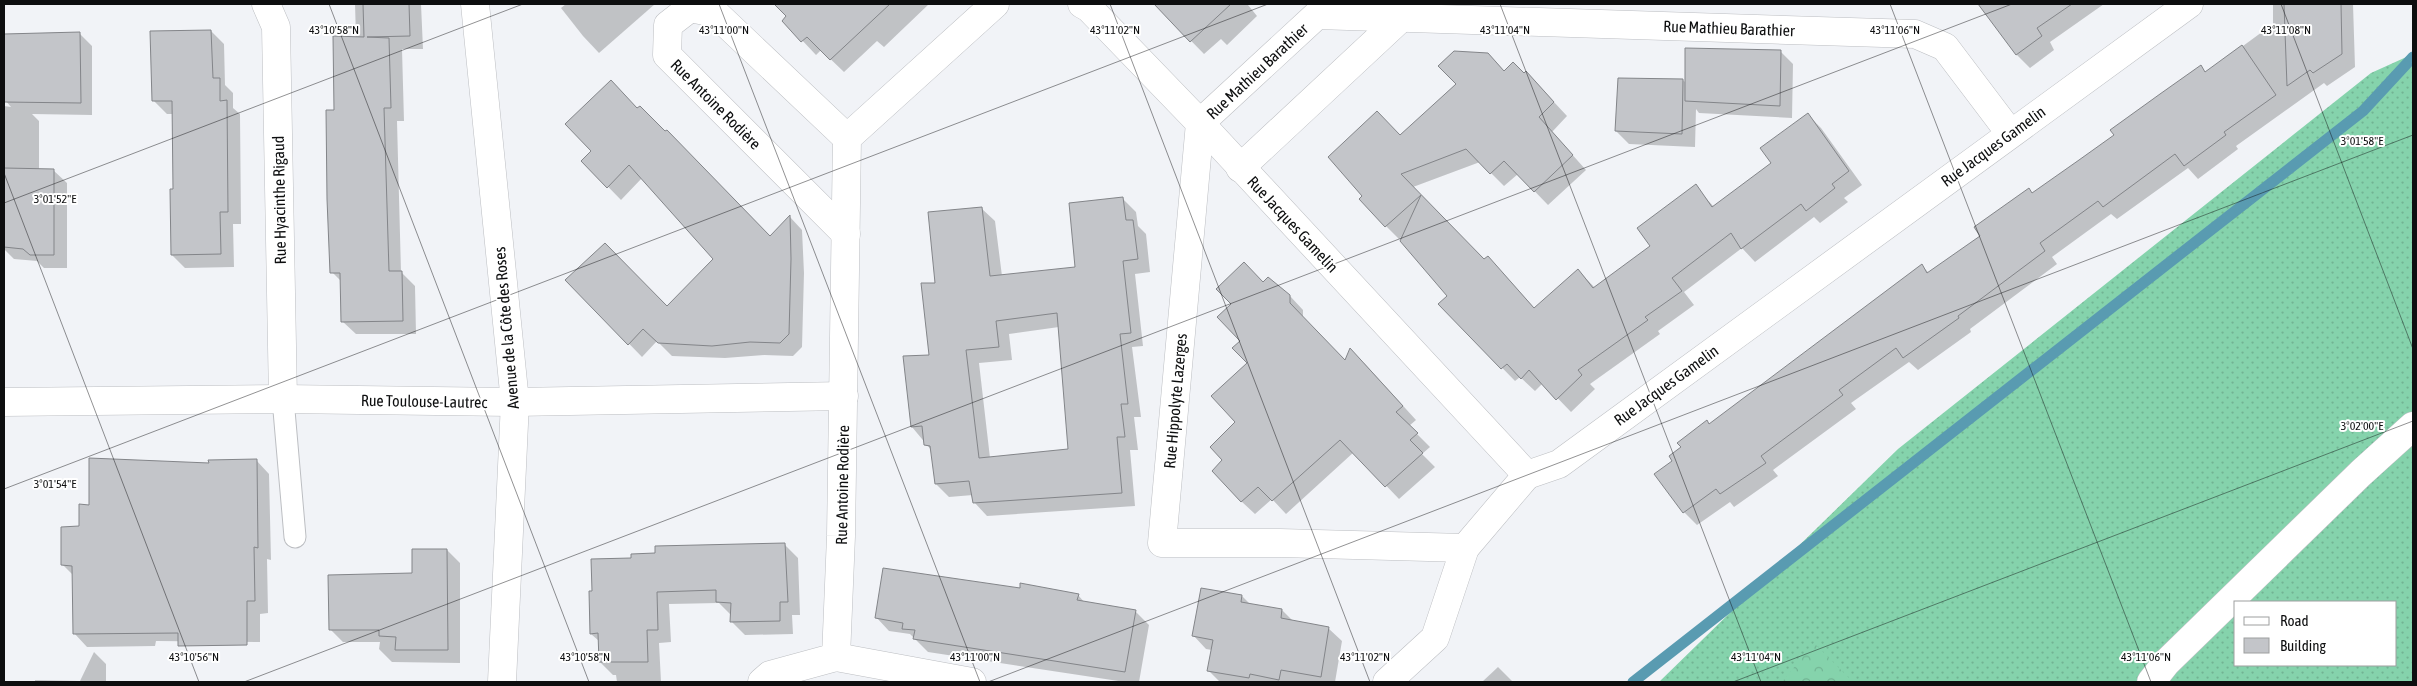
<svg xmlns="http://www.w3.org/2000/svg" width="2417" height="686" font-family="'Asap Condensed',sans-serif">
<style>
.grass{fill:url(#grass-dots);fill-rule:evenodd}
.park{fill:url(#park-crowns)}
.shadow{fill:#0003;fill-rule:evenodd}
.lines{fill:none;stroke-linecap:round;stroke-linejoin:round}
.stream{stroke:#599bb1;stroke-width:11}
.building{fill:#c3c5c9;stroke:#838589;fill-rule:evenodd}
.lane-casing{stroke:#bcbec2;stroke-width:23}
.street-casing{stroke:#bcbec2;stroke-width:29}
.secondary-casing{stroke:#bcbec2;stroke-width:29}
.lane{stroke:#fff;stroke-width:21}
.street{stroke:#fff;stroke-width:28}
.secondary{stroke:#fff;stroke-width:28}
.ticks{fill:none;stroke:#0d0e0f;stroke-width:1;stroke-opacity:0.45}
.labels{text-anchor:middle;stroke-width:4;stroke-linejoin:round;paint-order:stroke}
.street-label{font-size:16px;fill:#0d0e0f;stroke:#fff}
.ticks-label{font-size:12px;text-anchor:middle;fill:#0d0e0f;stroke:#fff;stroke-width:4;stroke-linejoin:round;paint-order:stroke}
</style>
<defs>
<pattern id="grass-dots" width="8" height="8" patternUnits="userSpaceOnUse" patternTransform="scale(1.25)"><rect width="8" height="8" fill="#85d3ac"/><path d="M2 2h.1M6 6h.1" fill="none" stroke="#72b493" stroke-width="1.8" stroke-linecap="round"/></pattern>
<pattern id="park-crowns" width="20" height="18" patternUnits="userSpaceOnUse" patternTransform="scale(1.25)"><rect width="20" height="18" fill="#85d3ac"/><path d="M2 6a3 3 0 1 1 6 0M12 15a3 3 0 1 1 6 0" fill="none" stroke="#72b493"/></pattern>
</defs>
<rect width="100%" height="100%" fill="#f1f3f7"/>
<!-- grass -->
<path class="grass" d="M2413,54V682H1659L1898,449L2371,73ZM2236,602H2396V665H2236Z"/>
<!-- park -->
<polygon class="park" points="1814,643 1853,682 1782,682"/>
<!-- shadow -->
<g class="shadow">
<polygon points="355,4 421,4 423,49 402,49 404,121 397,121 401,272 415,286 416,334 356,334 342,321 341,281 332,272 336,111 356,38"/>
<polygon points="566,4 655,4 599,53 583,36 561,8"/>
<polygon points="801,4 929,4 884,47 877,41 844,72 821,50 816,55 784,21"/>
<polygon points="1162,4 1249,4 1248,5 1257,16 1227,45 1221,39 1204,54 1158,7"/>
<polygon points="1980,4 2104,4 2050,42 2054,50 2030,68 2017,55"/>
<polygon points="2273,4 2353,4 2355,67 2327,86 2324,83 2236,146 2238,149 2198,179 2188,168 2117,219 2111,214 2052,257 2057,264 1970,329 1971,332 1918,370 1909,362 1851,403 1856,409 1773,470 1778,476 1734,507 1730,502 1697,525 1684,512 1674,461 1710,425 1922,266 1929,273 1981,236 2029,190 2033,194 2115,135 2201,67 2206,73 2273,24"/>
<polygon points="211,31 224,44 225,85 233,93 233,108 240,114 241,224 233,224 234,267 185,268 172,255 174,190 174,114 167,114 154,101"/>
<polygon points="80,34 92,46 92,115 32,114 39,121 39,170 53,170 67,183 67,268 44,268 37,261 14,259 4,249 4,106 11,107 6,101 4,36"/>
<polygon points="1780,51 1793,64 1792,118 1699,113 1696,109 1695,147 1629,144 1616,131 1683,80 1687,84"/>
<polygon points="1488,54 1505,72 1539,86 1567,116 1552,132 1586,170 1548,205 1518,174 1504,186 1480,162 1413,187 1484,261 1501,271 1535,309 1578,270 1595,288 1652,247 1695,186 1714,207 1773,163 1808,115 1821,128 1862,185 1844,198 1848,202 1820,223 1814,217 1755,262 1742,248 1684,292 1694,305 1658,331 1660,334 1590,384 1595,389 1571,412 1543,383 1535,391 1520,377 1515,381 1440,304 1449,296 1404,235 1399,239 1386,226 1400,137"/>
<polygon points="638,109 770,237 790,217 802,230 804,273 802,347 793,356 764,355 725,358 672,356 657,341 642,357 567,280 667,308 715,259 642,178 621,200 583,161"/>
<path d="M1123,199L1136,212L1138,226L1146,234L1150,272L1135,274L1143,346L1132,347L1141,417H1134L1138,450H1130L1135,506L987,516L974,502L973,495L949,497L936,484L932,451L912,427L930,357L936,284L981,208L995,221L1002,276L1076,268ZM1059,327L1069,450L990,458L979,363L1012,360L1009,334Z"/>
<polygon points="1263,283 1290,296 1303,310 1303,318 1346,362 1364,363 1416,420 1409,426 1430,447 1422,454 1435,467 1399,499 1354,452 1286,514 1272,499 1255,514 1241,501 1224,460 1237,422 1248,364 1242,341"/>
<polygon points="256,460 269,474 271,560 267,559 268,613 260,614 260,642 156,641 155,646 87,647 74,633 74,576 63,565 91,506 210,464"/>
<polygon points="785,545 798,558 800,615 792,615 793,634 745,635 732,622 731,615 719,603 669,604 671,642 659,643 661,682 617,682 616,675 613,675 600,662 599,641 591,634 594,592 632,560"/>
<polygon points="447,550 460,563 460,663 392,662 379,649 380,642 343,642 330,629"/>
<polygon points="1021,589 1078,595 1085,603 1135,611 1149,625 1139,682 1125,682 928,652 910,634 889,631 876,617"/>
<polygon points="1242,596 1251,605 1282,610 1294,622 1328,628 1342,641 1335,682 1220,682 1208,670 1212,650 1206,649 1193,635"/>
<polygon points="94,652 106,664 106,682 35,682 35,680 80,681"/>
<polygon points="1498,667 1513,682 1482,682"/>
</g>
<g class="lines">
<!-- stream -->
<polyline class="stream" points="1633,682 2363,111 2413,57"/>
</g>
<!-- building -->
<g class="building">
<polygon points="363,4 409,4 410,36 367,37 389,38 391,108 384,108 389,271 402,271 403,321 341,322 340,273 330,273 327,199 326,110 334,110 333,36 364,37"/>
<polygon points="774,4 890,4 830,60 807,37 801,42 782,21 786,16"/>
<polygon points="1154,4 1231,4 1190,42"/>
<polygon points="1978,4 2072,4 2037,28 2042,36 2016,55"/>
<polygon points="2284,4 2341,4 2342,54 2313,73 2310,70 2287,86"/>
<polygon points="211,30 213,78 220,78 220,101 227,100 228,212 220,212 221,254 171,255 170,189 173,189 172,101 152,101 150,31"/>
<polygon points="80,32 81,103 4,102 4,34"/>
<polygon points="2242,45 2276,95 2224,132 2226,135 2184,166 2175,154 2103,207 2098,201 2040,243 2045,251 1958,316 1959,318 1903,358 1896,348 1839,390 1843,395 1761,456 1766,463 1720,494 1716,489 1683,513 1654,474 1672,461 1669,456 1681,447 1677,443 1707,420 1709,424 1922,264 1927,273 1980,236 1974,227 2029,188 2032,193 2079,160 2114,135 2110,130 2160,94 2201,65 2205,72"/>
<polygon points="1685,48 1781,50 1780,106 1685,101"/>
<polygon points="1454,51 1488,53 1504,71 1513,62 1524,73 1526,71 1554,102 1539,117 1573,155 1534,192 1504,161 1490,174 1466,149 1401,174 1484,259 1488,256 1534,308 1578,269 1593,288 1650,246 1637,228 1696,184 1712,207 1771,163 1760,148 1808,113 1849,171 1832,184 1835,188 1806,211 1801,204 1741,249 1731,233 1672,278 1682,291 1645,317 1648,320 1578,370 1582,375 1556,400 1529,370 1521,379 1507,364 1501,369 1438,304 1447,296 1400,241 1421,195 1385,227 1359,199 1362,196 1328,157 1377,111 1400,135 1456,84 1438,66"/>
<polygon points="1618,78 1683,79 1682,134 1615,131"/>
<polygon points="611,80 637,108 640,106 665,131 667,130 770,236 790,215 791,259 789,334 780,343 750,342 712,346 658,343 643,329 628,345 565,280 605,243 667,306 713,259 629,165 607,188 581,161 591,151 565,124"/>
<polygon points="4,168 54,169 54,255 30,255 23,249 4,247"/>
<path d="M1123,197L1126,220H1133L1138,259L1123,261L1131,333L1120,334L1128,404H1121L1125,437H1117L1122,493L973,503L969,481L935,484L930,446L924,445L922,426L911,427L903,356L929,355L921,283H935L928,212L982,207L990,276L1075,267L1069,203ZM1057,313L1068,449L979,458L966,350L999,347L996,321Z"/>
<polygon points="1244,262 1263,282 1268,277 1290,295 1290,303 1345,360 1350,348 1403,406 1396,412 1418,433 1410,440 1423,453 1385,487 1340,440 1272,501 1258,487 1241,502 1212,471 1222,460 1210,447 1235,422 1211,396 1247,363 1232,348 1240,341 1217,317 1231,304 1216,289"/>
<polygon points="89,458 209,463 208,460 257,459 258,548 254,547 255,601 247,601 247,645 178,646 178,633 73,634 72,566 61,565 61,527 79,526 79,504 89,505"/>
<polygon points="785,543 788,602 780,602 780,621 730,622 731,603 716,602 716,590 657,592 658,630 647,630 648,662 599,662 598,633 590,634 589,591 592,591 591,559 631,558 631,554 655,553 655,546"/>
<polygon points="412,549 447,549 448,650 395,650 396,637 379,636 379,630 329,630 328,575 412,573"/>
<polygon points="883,568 1020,588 1020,583 1079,594 1077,600 1136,610 1125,672 913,639 915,630 902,629 903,623 875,618"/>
<polygon points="1201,588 1242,595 1241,602 1282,609 1281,618 1329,627 1321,677 1281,670 1279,680 1250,674 1249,678 1207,671 1213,640 1192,636"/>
</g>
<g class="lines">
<defs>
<polyline id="lane" points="283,399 295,537"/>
<g id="street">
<polyline points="266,4 276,27 283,399"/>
<polyline points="475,4 515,402 502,682"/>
<polyline points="1082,4 1089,8 1200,123 1162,543 1280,543 1465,548"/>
<polyline points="2010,133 1945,47 1915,34 1317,15 1200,123 1527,475 1559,464 2189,4"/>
<polyline points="1240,168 1402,17"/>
<polyline points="846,234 667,55 668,25 690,8 715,13 847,138"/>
<polyline points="4,402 283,399 515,402 844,396"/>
<polyline points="836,657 972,682"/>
<polyline points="762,682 770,675 836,657 841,536 847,138 995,4"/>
<polyline points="1387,682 1435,638 1465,548 1527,475"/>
</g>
<polyline id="secondary" points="2151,682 2166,663 2361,473 2413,426"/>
</defs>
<!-- lane casing -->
<use href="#lane" class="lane-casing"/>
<!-- street casing -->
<use href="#street" class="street-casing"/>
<!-- secondary casing -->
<use href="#secondary" class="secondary-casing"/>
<!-- lane -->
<use href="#lane" class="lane"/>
<!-- street -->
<use href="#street" class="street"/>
<!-- secondary -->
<use href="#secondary" class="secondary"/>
</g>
<!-- ticks -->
<path class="ticks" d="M329,4L589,682M719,4L980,682M1110,4L1370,682M1500,4L1761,682M1890,4L2151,682M2281,4L2413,349M4,173L199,682M4,203L523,4M4,489L1268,4M244,682L2012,4M988,682L2413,135M1733,682L2413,421"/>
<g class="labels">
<!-- street labels -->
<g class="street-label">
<text transform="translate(1729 28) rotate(2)" y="6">Rue Mathieu Barathier</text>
<text transform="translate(1257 71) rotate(-43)" y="6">Rue Mathieu Barathier</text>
<text transform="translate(716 104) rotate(45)" y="6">Rue Antoine Rodière</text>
<text transform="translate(1993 146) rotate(-36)" y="6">Rue Jacques Gamelin</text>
<text transform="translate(279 200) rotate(-91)" y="6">Rue Hyacinthe Rigaud</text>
<text transform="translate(1293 224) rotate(47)" y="6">Rue Jacques Gamelin</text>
<text transform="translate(506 328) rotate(-95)" y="6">Avenue de la Côte des Roses</text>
<text transform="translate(1666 385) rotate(-36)" y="6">Rue Jacques Gamelin</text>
<text transform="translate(424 401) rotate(1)" y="6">Rue Toulouse-Lautrec</text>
<text transform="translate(1175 401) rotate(-85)" y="6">Rue Hippolyte Lazerges</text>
<text transform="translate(842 485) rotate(-89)" y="6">Rue Antoine Rodière</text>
</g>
</g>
<g class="ticks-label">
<text x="1115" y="34">43°11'02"N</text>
<text x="334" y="34">43°10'58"N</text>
<text x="724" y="34">43°11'00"N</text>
<text x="1505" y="34">43°11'04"N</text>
<text x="1895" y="34">43°11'06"N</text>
<text x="2286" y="34">43°11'08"N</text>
<text x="2362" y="145">3°01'58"E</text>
<text x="55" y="203">3°01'52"E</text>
<text x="2362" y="430">3°02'00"E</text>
<text x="55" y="488">3°01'54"E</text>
<text x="194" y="661">43°10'56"N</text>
<text x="585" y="661">43°10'58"N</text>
<text x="975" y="661">43°11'00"N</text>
<text x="1365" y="661">43°11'02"N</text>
<text x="1756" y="661">43°11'04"N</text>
<text x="2146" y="661">43°11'06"N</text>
</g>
<!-- border -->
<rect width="2417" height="686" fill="none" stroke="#0d0e0f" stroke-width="10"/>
<!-- legend -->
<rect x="2234" y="601" width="162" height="65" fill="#ffffff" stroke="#9e9f9f"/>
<rect x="2244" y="617" width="25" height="8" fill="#ffffff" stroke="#9e9f9f"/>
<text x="2280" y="626" font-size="15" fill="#0d0e0f">Road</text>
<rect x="2244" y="638" width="25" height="15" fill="#c3c5c9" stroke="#9e9f9f"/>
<text x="2280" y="651" font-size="15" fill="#0d0e0f">Building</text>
</svg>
